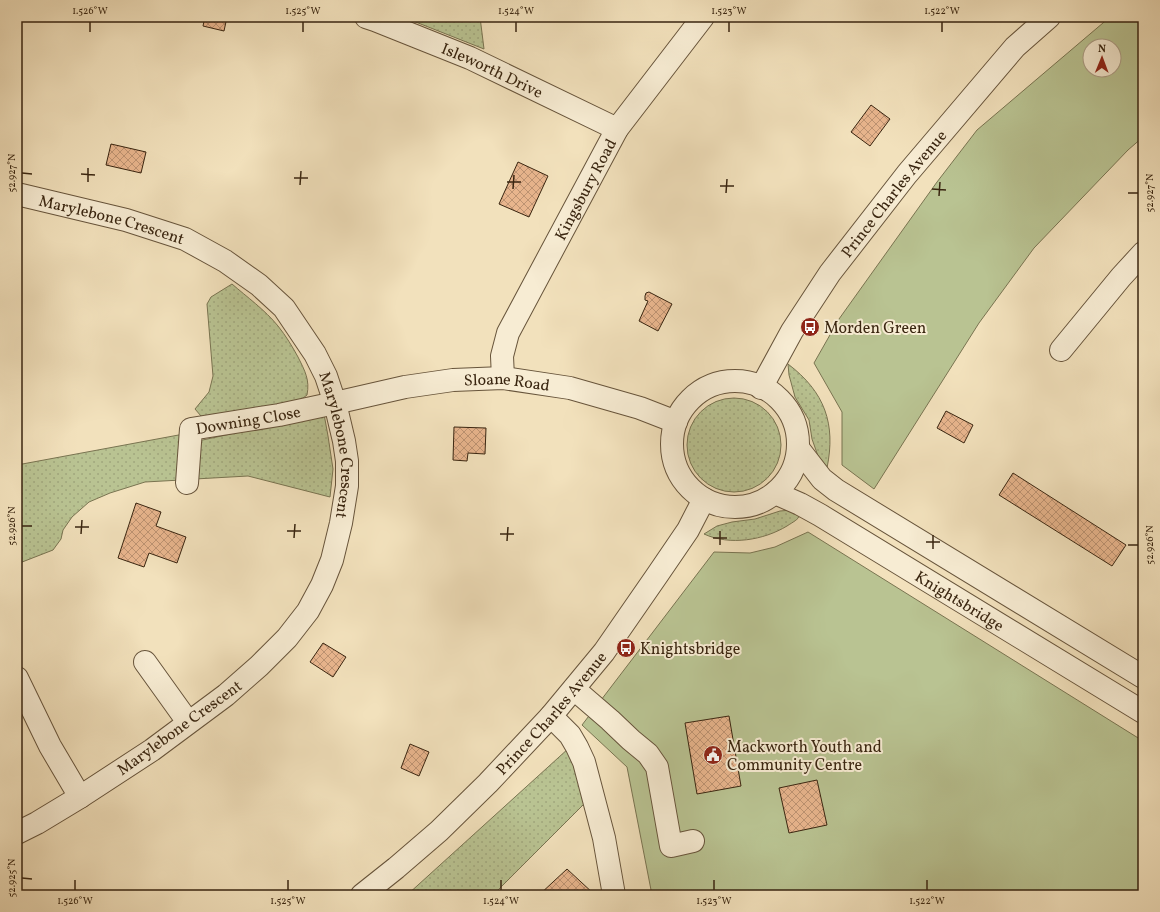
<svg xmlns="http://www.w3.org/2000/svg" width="1160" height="912" font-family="Vollkorn,serif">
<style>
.grass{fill:url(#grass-dots);stroke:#797451}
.green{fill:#b9c392;stroke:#797451;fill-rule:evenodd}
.building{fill:url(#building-cross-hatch);stroke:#392510}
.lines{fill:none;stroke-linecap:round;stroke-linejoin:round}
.minor-casing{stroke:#67543b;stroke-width:24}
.minor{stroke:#f7ecd3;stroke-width:22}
.ticks{fill:none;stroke:#392510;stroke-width:1.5}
.labels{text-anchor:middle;stroke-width:4;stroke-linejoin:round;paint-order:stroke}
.street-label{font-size:16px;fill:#392510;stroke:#f7ecd3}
.poi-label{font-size:16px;fill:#392510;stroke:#f7ecd3;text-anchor:start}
.neatline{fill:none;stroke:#392510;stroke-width:1.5}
.ticks-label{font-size:10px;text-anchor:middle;fill:#392510}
</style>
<defs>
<pattern id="grass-dots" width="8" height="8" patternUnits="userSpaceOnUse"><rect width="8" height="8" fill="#b9c392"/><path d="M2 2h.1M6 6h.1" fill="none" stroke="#a0a77d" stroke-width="1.8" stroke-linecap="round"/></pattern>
<pattern id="building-cross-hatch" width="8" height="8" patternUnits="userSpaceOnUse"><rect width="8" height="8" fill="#e8b58d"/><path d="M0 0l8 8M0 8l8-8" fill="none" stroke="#bd9372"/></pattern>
</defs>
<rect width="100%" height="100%" fill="#f2e1bc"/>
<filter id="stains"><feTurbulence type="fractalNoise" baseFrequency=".005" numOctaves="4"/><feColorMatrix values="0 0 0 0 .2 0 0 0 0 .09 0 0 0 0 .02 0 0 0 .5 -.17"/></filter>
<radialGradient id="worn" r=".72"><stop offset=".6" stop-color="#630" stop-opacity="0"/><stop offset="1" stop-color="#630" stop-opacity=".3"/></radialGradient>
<!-- grass -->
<g class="grass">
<polygon points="403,17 480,17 484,49"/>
<path d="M232,284C247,297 265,310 278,326C286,336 292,346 298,357C305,371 310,380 307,395L299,401L209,419L201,416L195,409L209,392L213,376L207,304L211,297Z"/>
<path d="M788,364C825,392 836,424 827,468L818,456L812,439L809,420L795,397L789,375Z"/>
<circle cx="734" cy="445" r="47"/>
<polygon points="324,414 328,436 333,469 330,497 248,476 195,479 198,441"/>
<polygon points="184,434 181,480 145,482 110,493 89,502 72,517 63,530 61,539 53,550 17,564 17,465"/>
<path d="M792,510L801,514C798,520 793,522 787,526C764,540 730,546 704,534L717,526L732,522L755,519L780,511Z"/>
<polygon points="569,748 587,801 493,895 407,895"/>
</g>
<!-- green -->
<g class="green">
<path d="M1110,17H1143V137L1128,150L1034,248L979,323L874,489L842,465V412L814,363L839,319L937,182L977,130ZM1090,46H1114V70H1090Z"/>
<polygon points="808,532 1143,741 1143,895 652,895 627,767 582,725 714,552 750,553 775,547"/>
</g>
<!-- building -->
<g class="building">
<polygon points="205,17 227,17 224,31 203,26"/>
<polygon points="871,105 890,119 870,146 851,132"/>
<polygon points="111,144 146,152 141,173 106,165"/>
<polygon points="518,162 548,176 529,217 499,204"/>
<polygon points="649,292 672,304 658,331 639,321 648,301 645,300 645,296 646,293"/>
<polygon points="946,411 973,425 964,443 937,428"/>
<polygon points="454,427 486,428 485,454 468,453 467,461 453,460"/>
<polygon points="1013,473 1126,545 1112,566 999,495"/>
<polygon points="136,503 161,512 156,526 186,537 177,563 149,553 144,567 118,558"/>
<polygon points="323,643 346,657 333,677 310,662"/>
<polygon points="729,716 741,786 697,794 685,723"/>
<polygon points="410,744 429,752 419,776 401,768"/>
<polygon points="817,780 827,825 789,833 779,788"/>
<polygon points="567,869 594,894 593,895 539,895"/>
</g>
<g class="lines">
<defs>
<g id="minor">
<path id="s1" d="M366,17L375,20L470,58L617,129"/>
<path id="s2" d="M17,194L126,220L185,239L225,261L259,285L284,308L315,354L326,376L335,403L344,441L347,461V486L341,523L332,560L322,585L308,611L287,638L259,666L226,695L152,750L80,797L37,823L17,833"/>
<polyline points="1061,350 1121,277 1143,253"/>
<path id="s3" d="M503,378L502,356L508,333L617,129L703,17"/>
<circle cx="735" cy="444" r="63"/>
<path id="s4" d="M761,388L792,331L830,273L907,174L1015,47L1049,17"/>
<polyline points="798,448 822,479 836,490 1143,677"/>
<path id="s5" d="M187,483L191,429L279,415L335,403L405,387L453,380L503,378L570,388L640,408L676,422"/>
<path id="s6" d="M775,493L800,504L820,515L1143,712"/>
<polyline points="145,662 188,722"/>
<polyline points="17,678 50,746 80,797"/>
<polyline points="574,689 610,720 631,740 648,754 657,767 671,846 693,841"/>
<polyline points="551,716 570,735 577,747 584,762 604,838 614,895"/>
<path id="s7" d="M362,895L396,868L439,831L488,783L551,716L604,652L658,574L688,530L704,499"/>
</g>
</defs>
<!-- minor casing -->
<use href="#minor" class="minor-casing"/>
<!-- minor -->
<use href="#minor" class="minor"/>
</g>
<!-- ticks -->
<path class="ticks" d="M90,32V22M303,32V22M516,32V22M729,32V22M942,32V22M22,173L32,174M81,174L95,175M294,178H308M88,182V168M507,182H521M300,185L301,171M720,186H734M513,189L514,175M932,189L946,190M726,193L727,179M1128,193H1138M939,196L940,182M22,526H32M75,527H89M287,531H301M81,534L82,520M500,534H514M294,538L295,524M713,538H727M507,541L508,527M926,542H940M720,545V531M1128,545H1138M933,549V535M22,878L32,879M75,890V880M288,890V880M501,890V880M714,890V880M927,890V880"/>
<!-- icons -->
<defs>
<symbol id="bus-disc" viewBox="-11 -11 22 22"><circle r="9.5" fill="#8f2418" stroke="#f7ecd3"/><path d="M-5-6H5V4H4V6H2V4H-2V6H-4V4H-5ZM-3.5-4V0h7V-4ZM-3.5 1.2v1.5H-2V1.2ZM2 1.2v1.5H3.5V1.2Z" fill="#fff"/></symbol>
<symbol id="civic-disc" viewBox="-11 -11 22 22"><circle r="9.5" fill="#8f2418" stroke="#f7ecd3"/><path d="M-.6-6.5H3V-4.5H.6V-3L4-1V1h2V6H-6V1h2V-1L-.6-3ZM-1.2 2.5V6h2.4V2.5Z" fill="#fff"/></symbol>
</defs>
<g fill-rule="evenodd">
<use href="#bus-disc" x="799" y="316" width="22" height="22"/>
<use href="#bus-disc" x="615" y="637" width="22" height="22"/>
<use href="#civic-disc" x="702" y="744" width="22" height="22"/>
</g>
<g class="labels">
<!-- street labels -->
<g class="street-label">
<text dy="6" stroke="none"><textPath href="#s1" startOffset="137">Isleworth Drive</textPath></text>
<text dy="6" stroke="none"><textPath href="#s3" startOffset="209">Kingsbury Road</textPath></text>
<text dy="6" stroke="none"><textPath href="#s4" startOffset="236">Prince Charles Avenue</textPath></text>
<text dy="6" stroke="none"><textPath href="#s2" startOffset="98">Marylebone Crescent</textPath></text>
<text dy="6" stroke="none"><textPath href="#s5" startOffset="375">Sloane Road</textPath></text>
<text dy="6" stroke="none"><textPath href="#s5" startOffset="112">Downing Close</textPath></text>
<text dy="6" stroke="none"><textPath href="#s2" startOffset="446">Marylebone Crescent</textPath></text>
<text dy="6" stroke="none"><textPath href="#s6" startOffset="214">Knightsbridge</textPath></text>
<text dy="6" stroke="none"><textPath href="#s7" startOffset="263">Prince Charles Avenue</textPath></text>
<text transform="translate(179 727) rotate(-36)" y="6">Marylebone Crescent</text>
</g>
<!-- poi labels -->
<g class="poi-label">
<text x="824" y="333">Morden Green</text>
<text x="640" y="654">Knightsbridge</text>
<text x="727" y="752">Mackworth Youth and<tspan x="727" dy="18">Community Centre</tspan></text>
</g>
</g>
<!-- margin -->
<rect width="1160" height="912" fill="none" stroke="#f2e1bc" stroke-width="44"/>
<!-- north arrow -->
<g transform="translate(1102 58) rotate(1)"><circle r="19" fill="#f7ecd3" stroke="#ab9c85"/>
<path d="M0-3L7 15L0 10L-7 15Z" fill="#8f2418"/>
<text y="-6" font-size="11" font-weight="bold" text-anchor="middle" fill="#392510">N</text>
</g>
<rect x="22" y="22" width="1116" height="868" class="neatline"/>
<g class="ticks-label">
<text x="90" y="14">1.526°W</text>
<text x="303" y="14">1.525°W</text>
<text x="516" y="14">1.524°W</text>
<text x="729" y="14">1.523°W</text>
<text x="942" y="14">1.522°W</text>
<text transform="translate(11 173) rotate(-90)" y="4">52.927°N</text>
<text transform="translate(1149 193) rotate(-90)" y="4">52.927°N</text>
<text transform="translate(11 526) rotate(-90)" y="4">52.926°N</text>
<text transform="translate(1149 545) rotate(-90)" y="4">52.926°N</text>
<text transform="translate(11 878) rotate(-90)" y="4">52.925°N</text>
<text x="75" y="904">1.526°W</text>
<text x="288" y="904">1.525°W</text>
<text x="501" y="904">1.524°W</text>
<text x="714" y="904">1.523°W</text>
<text x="927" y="904">1.522°W</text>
</g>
<rect width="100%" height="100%" filter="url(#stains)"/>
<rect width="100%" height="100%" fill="url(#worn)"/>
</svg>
